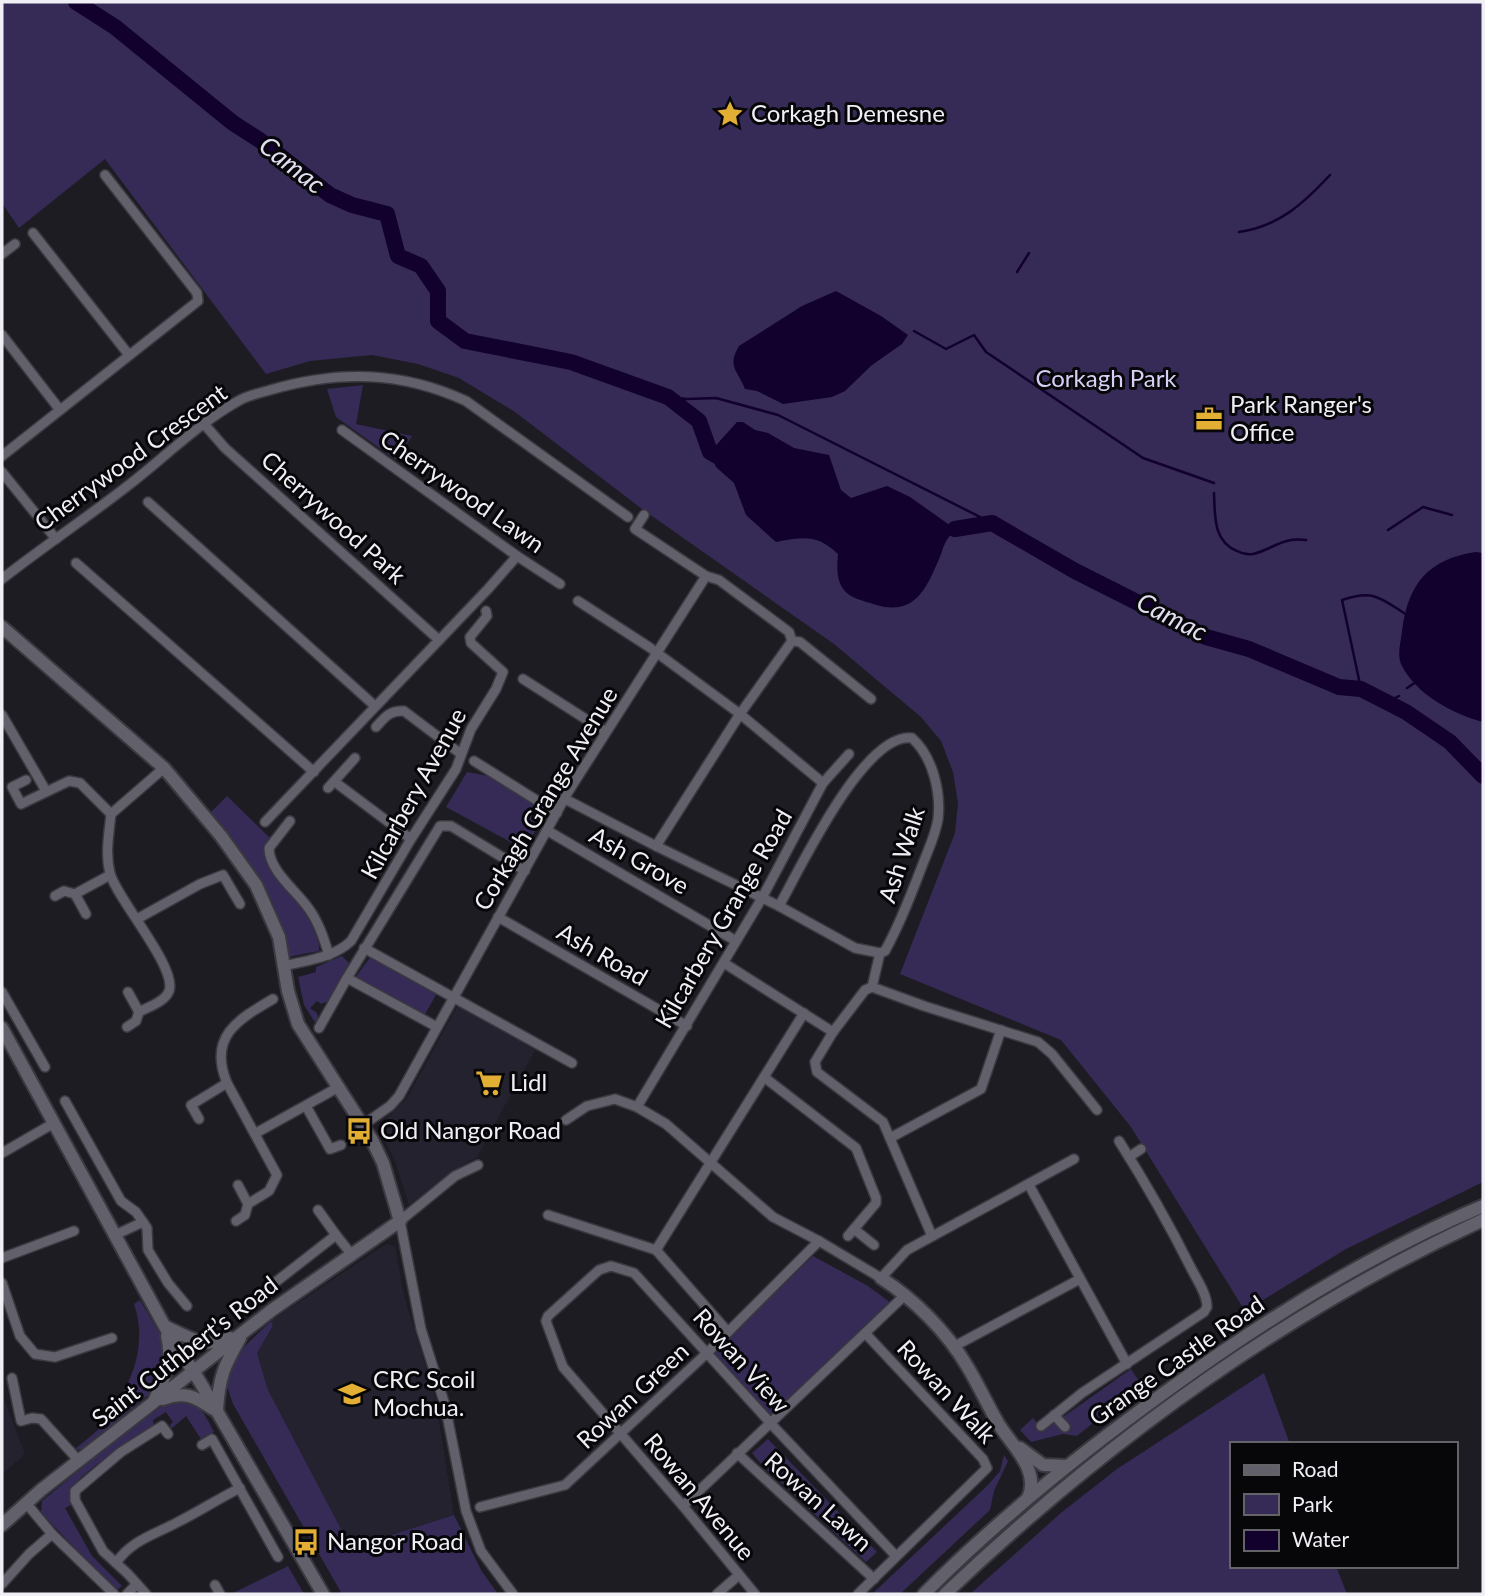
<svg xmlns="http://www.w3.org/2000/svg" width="1485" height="1596" font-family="Lato,sans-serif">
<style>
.built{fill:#252230}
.green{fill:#362a56}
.water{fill:#11012c}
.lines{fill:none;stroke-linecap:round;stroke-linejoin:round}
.stream{stroke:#11012c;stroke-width:2.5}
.river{stroke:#11012c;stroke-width:16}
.street-casing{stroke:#3b3940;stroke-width:12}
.secondary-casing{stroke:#3b3940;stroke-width:16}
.street{stroke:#62606a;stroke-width:9}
.secondary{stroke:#62606a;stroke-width:12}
.labels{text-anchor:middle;stroke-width:6;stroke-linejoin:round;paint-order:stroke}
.poi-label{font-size:24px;fill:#f0eff5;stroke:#07070a;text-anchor:start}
.park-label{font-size:24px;fill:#d7d0f6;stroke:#07070a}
.street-label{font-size:24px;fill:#f0eff5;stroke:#07070a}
.water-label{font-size:26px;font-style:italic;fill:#e1def1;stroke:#07070a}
</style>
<rect width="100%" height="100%" fill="#1d1c23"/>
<!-- built -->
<g class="built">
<polygon points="458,1005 535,1050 477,1157 452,1171 409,1205 394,1158 379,1130 380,1125 407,1098"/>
<polygon points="386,1244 395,1246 404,1296 435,1397 454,1515 351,1548 268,1390 257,1353 273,1327 271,1321"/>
<polygon points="2,1394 25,1454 2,1474"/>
</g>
<!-- green -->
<g class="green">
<polygon points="2,2 1483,2 1483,1182 1346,1249 1245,1311 1131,1127 1061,1040 900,974 955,833 958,803 953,772 941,741 921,717 834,644 642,509 515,412 459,378 418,364 372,355 310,361 266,374 105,159 19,228 2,203"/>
<polygon points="363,385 356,424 412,436 396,460 336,417 327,389"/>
<polygon points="467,772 488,776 529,802 531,799 547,809 525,850 446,807"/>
<path d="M227,796L270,838L263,848C273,880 322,921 319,951L288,957L272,901L209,814Z"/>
<polygon points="342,956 349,963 329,1001 321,1004 317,1001 310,1008 317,1013 319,1021 316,1024 304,1005 298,977 316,972 316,967"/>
<polygon points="371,956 437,993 424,1016 355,978"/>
<polygon points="813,1256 868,1286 891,1303 770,1416 714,1355 715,1350"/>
<path d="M140,1300L163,1339L166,1353L153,1391L82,1450L75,1449L98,1430V1424C130,1394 149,1347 134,1304Z"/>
<path d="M271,1321L273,1326L257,1353L268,1390L351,1548L454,1515L481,1570L498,1594H342L233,1404C231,1397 227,1389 227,1381C227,1358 256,1336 271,1321Z"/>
<polygon points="1131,1369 1141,1384 1077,1436 1063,1434 1031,1442 1020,1430 1033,1418 1042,1429 1052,1423 1057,1423 1063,1419 1063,1417"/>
<polygon points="1264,1373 1290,1444 1231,1444 1231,1566 1336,1566 1347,1594 970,1594 1062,1512 1117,1469"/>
<path d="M171,1399C199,1400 202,1409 214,1432L201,1439L186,1416L171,1429L170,1425L173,1422L166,1412L153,1420L154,1427C137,1437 72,1476 70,1494C69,1495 71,1503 71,1505L65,1508L92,1556L122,1586L116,1591L43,1515L41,1511L42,1501L96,1456Z"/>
<polygon points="768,1439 877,1552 866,1562 761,1464 752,1453"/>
<polygon points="1004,1455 1008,1461 994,1491 990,1510 900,1594 872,1594 988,1485 1000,1471"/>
<polygon points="288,1566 304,1594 231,1594"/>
</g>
<!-- water -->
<g class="water">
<path d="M836,291L881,316L908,335L902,344L872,365L845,391L832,397L783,404L757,391L745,389C737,369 727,367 739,346L802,306Z"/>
<path d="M737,422H743L755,430L768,433L794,448L829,455L841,490L851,498L887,486L910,497L951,526L975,524L976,528C969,529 961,528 955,532C945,537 943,550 939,559C925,592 913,617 873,604C864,601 850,598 844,590C836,580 837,566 838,554C817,534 803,537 776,542L746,515L734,483L716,467L710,452Z"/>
<path d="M1476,552L1483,553V722C1453,714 1415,694 1401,664C1397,654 1401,641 1402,631C1408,584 1428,559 1476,552Z"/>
</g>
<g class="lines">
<!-- stream -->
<g class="stream">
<path d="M1239,232C1278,227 1304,203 1330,175"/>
<polyline points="1017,272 1029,253"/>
<polyline points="914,331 946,349 974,335 986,352 1143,458 1214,483"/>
<polyline points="668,397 687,399 716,398 778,415 992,523"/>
<path d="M1214,493C1215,516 1213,541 1237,551C1241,553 1248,555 1253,554C1274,549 1281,537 1306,540"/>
<polyline points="1388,530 1423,507 1452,515"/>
<polyline points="1407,688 1416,682"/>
<path d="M1361,689L1342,600C1374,589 1380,598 1407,615"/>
<polyline points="1387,702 1399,696"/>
</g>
<!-- river -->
<g class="river">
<polyline points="76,2 115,27 233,123 261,141 330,195 352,205 387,214 398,256 421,266 438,291 438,321 465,341 571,362 668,397 699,421 710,452 728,462"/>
<polyline points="955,529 992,523 1075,571 1206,637 1249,649 1339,687 1361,689 1406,712 1450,742 1483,776"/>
</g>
<defs>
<g id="street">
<polyline points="33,233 129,355"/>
<polyline points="2,254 15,244"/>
<polyline points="2,335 60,410"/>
<polyline points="204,424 225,448 439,640"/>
<polyline points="342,430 517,556 560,584"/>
<polyline points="2,456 198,301 197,293 105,175"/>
<polyline points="2,472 56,539"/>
<polyline points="148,502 375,706"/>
<polyline points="76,563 314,772"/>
<polyline points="706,576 719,580 789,632 792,641 800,642 871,699"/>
<path d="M2,579C44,546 88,517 130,484C166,456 200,422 240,400C249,395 260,393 270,390C339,370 401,371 466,401L628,517"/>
<polyline points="792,641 740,714 823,783"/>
<polyline points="523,679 606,732"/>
<polyline points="2,715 46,791"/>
<path d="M376,727C385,717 390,710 404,711L461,754"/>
<polyline points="474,761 557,813"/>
<polyline points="26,780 12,787 21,804 69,781 80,783 111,814"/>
<polyline points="335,782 411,839"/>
<polyline points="328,788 355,758"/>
<polyline points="565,799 656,846 740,714 649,647 578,601"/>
<path d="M290,821L269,848C269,871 296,890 309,909C319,923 324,939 329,955"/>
<polyline points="265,822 488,589 517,556"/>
<polyline points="548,831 736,941"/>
<polyline points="656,846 779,906 855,948 880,953"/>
<polyline points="75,894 110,875"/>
<polyline points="55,896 64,891 75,894 86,914"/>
<path d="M779,906C800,869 864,732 912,738C933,757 941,792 938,819C936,833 929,848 924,861C912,892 901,922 885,951L880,953"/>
<polyline points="498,917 687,1026"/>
<polyline points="137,919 200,884 223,875 240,904"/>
<polyline points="364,948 572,1063"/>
<polyline points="724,963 833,1032"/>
<path d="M284,966C308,960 333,958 351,941L411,839L456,769L471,729L496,689L503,672L471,643L470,637L487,616L486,611"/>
<polyline points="347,978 440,826 451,826 525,871"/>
<polyline points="872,987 865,990 833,1032 815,1062 817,1072 883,1122 932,1236"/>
<polyline points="872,987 924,1006 1038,1042 1052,1054 1097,1110"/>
<polyline points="872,987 880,953"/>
<polyline points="2,992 45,1067"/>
<path d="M139,1012C148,1007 165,1002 169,991C178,968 116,898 110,873C105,854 109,833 111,814L164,768"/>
<polyline points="127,1027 136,1021 139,1012 128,992"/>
<polyline points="319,1028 347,978 437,1027"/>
<polyline points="764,1077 856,1148 876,1198 876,1203 848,1236"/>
<polyline points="65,1101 121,1201 136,1212 147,1228 148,1250 168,1283 187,1306"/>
<polyline points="306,1106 330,1149 341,1145"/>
<polyline points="637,1107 762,898 823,783 849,754"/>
<polyline points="199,1119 191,1105 227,1083"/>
<polyline points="566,1120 587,1106 615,1099 637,1107 666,1124 773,1217 819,1241 881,1278 907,1250 1074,1159"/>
<polyline points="363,1125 390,1106 399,1096 568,792 706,576 635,529 644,515"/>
<polyline points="256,1133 337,1088"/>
<polyline points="890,1138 981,1089 1001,1030"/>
<polyline points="2,1153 54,1123"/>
<polyline points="1129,1157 1141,1149"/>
<polyline points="478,1165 455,1176 400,1221 421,1329 445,1405 466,1511 481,1551 513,1594"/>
<polyline points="1029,1185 1127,1364"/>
<path d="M248,1204L269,1191L277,1175L227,1083C208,1037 237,1020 273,999"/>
<polyline points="318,1210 336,1235"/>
<polyline points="548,1215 656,1250 728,1332"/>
<polyline points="236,1221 245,1215 248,1204 238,1185"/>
<polyline points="854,1229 874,1245"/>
<polyline points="115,1235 143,1222"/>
<polyline points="656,1250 804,1013"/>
<polyline points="2,1258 74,1231"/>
<polyline points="2,1283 20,1336 35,1354 55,1357 112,1338"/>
<polyline points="268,1288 336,1235 352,1255"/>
<polyline points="953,1347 1080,1279"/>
<polyline points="12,1378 21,1421 32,1418 41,1419 79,1461"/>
<polyline points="1054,1415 1065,1427"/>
<path d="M1041,1426L1082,1393L1204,1312L1207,1307C1207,1294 1197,1280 1191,1268C1169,1224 1145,1182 1119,1141"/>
<polyline points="202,1445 212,1439 278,1557"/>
<polyline points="737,1453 874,1579"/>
<polyline points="26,1503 52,1534 114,1594"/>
<polyline points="683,1506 904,1296"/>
<polyline points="480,1507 565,1485 707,1353 819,1241"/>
<path d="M116,1563C131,1541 153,1535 176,1523C198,1512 218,1499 240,1488"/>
<polyline points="2,1584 29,1554 52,1534"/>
<polyline points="215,1585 220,1594"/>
<polyline points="127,1594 137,1584"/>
<polyline points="146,1594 128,1574 103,1551 75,1500 75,1491 121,1452 162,1426 168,1434"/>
<polyline points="717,1594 739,1575"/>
<polyline points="755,1594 683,1506 563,1367 546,1321 548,1316 599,1270 611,1266 634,1273 775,1428 895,1555"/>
<polyline points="858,1594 987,1468 983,1459 865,1333"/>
</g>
<g id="secondary">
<polyline points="2,627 164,768 221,836 256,885 279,937 288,991 298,1024 372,1140 383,1163 400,1221 272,1310 41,1490 2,1525"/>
<polyline points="2,1028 165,1327 200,1382 323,1594"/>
<path d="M881,1278C914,1299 947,1332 967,1366C978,1384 987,1404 998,1423C1011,1445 1041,1470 1028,1498"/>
<path d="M166,1327C191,1338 203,1349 230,1338"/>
<path d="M155,1399C165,1378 173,1359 167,1336"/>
<path d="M163,1399C184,1391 195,1396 213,1409"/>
<path d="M217,1410C219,1377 224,1366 240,1338"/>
<polyline points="1020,1448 1043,1465 1067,1466"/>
<path d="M924,1594C998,1519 1082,1452 1168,1390C1266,1319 1371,1253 1483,1206"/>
<path d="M945,1594C1104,1443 1283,1312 1483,1220"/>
</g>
</defs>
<!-- street casing -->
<use href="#street" class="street-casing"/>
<!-- secondary casing -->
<use href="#secondary" class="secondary-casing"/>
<!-- street -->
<use href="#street" class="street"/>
<!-- secondary -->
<use href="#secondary" class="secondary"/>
</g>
<!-- icons -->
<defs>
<symbol id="sight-bare" viewBox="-9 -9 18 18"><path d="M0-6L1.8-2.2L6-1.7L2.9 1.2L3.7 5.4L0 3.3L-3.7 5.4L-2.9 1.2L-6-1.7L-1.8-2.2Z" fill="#e2ae34" stroke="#07070a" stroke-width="2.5" paint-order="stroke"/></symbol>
<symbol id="office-bare" viewBox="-9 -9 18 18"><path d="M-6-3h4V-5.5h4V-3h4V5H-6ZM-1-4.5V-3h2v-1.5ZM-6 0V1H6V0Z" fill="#e2ae34" stroke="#07070a" stroke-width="2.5" paint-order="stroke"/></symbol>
<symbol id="supermarket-bare" viewBox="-9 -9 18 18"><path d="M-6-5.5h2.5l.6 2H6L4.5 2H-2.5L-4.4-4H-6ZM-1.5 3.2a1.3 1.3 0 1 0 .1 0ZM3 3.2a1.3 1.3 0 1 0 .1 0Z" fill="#e2ae34" stroke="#07070a" stroke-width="2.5" paint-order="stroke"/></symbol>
<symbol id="bus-bare" viewBox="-9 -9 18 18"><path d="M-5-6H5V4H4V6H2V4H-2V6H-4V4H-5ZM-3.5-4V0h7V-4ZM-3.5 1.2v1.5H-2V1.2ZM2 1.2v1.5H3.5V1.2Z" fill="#e2ae34" stroke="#07070a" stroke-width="2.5" paint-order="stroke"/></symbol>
<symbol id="school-bare" viewBox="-9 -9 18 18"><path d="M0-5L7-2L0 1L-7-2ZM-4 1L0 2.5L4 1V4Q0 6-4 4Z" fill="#e2ae34" stroke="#07070a" stroke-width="2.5" paint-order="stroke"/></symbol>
</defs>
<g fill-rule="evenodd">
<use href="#sight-bare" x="711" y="95" width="38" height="38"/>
<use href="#office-bare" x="1190" y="400" width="38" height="38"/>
<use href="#supermarket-bare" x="470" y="1064" width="38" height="38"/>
<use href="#bus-bare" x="340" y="1112" width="38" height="38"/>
<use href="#school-bare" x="333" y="1375" width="38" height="38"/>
<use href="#bus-bare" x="287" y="1523" width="38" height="38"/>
</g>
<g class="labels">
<!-- poi labels -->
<g class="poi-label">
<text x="751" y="122">Corkagh Demesne</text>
<text x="1230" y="413">Park Ranger's<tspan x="1230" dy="28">Office</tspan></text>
<text x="510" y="1091">Lidl</text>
<text x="380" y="1139">Old Nangor Road</text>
<text x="373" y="1388">CRC Scoil<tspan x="373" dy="28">Mochua.</tspan></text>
<text x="327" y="1550">Nangor Road</text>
</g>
<!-- park labels -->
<g class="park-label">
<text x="1106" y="387">Corkagh Park</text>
</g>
<!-- street labels -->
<g class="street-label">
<text transform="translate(131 458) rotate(-36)" y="8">Cherrywood Crescent</text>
<text transform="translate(462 492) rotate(35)" y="8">Cherrywood Lawn</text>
<text transform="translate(333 518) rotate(42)" y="8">Cherrywood Park</text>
<text transform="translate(414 794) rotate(-61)" y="8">Kilcarbery Avenue</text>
<text transform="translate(546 799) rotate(-59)" y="8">Corkagh Grange Avenue</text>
<text transform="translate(902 855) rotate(-72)" y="8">Ash Walk</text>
<text transform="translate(639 861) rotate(30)" y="8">Ash Grove</text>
<text transform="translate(724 919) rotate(-60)" y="8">Kilcarbery Grange Road</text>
<text transform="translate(602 955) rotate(30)" y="8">Ash Road</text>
<text transform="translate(185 1352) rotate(-38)" y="8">Saint Cuthbert’s Road</text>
<text transform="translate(741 1361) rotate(48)" y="8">Rowan View</text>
<text transform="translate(1177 1361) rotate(-35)" y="8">Grange Castle Road</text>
<text transform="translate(946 1392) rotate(47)" y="8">Rowan Walk</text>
<text transform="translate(633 1396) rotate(-43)" y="8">Rowan Green</text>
<text transform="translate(699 1497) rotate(50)" y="8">Rowan Avenue</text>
<text transform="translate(818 1502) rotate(42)" y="8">Rowan Lawn</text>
</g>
<!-- water labels -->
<g class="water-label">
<text transform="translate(292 165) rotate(38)" y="9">Camac</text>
<text transform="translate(1172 617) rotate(27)" y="9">Camac</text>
</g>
</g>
<!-- border -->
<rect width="1485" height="1596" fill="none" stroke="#f0eff5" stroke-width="7"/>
<!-- legend -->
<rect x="1230" y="1442" width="228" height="126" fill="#07070a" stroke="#646468" stroke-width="2"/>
<rect x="1244" y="1465" width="35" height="10" fill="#62606a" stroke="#646468" stroke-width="2"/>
<text x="1292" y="1477" font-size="21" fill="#f0eff5">Road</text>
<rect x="1244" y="1494" width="35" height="21" fill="#362a56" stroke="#646468" stroke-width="2"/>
<text x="1292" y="1512" font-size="21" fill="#f0eff5">Park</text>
<rect x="1244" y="1530" width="35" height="21" fill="#11012c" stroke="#646468" stroke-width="2"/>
<text x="1292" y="1547" font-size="21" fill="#f0eff5">Water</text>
</svg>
